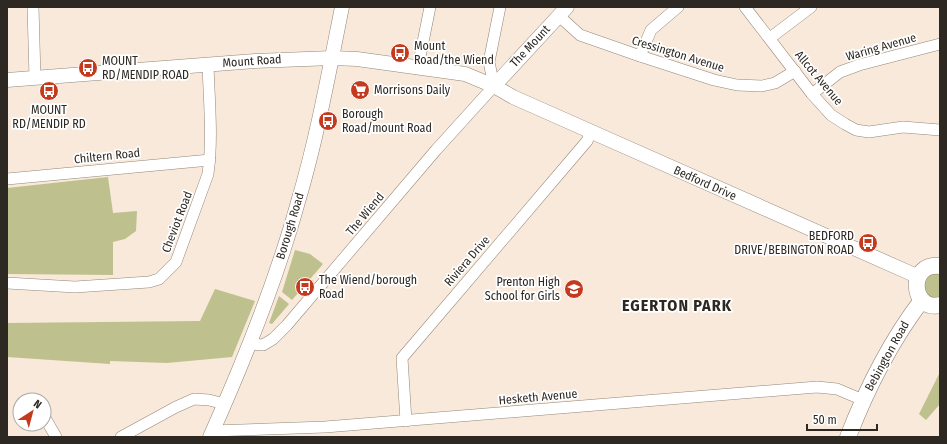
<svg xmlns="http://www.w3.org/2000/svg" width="947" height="444" font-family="'Fira Sans Condensed',sans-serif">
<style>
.green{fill:#bec18d}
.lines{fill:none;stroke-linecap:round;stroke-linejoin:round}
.minor-casing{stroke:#948779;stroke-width:12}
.tertiary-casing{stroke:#948779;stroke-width:15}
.secondary-casing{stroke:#948779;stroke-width:17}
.minor{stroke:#fff;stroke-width:11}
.tertiary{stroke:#fff;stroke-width:14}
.secondary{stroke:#fff;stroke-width:16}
.labels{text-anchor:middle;stroke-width:3.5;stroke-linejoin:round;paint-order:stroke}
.poi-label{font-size:12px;fill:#2d2822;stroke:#fff;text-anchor:start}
.street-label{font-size:12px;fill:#2d2822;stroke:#fff}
.district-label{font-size:16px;font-weight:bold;letter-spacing:1px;fill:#2d2822;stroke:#fff}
</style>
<rect width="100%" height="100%" fill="#f8e9da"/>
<!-- green -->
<g class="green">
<polygon points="108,177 113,213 137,211 136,231 125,239 113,242 113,275 7,274 7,188"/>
<polygon points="295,250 310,254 323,264 292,300 282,292"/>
<polygon points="940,272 940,299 936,299 925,295 924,278 927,274"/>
<polygon points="215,289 255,301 232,357 167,363 110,361 110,364 7,357 7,323 200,321"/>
<polygon points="279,296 289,304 272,324 269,323"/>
<polygon points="940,372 940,404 926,420 919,414"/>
</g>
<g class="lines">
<defs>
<g id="minor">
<polyline points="33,7 35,78"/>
<polyline points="745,7 812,94 831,115 845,124 856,130 869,132 903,127 940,130"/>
<polyline points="559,16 580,35 640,56 714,80 737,85 762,86 775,83 795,71"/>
<polyline points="770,38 811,7"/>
<polyline points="640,56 651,30 678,7"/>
<polyline points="418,67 430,7"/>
<polyline points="812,94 840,72 859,65 940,44"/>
<polyline points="7,179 210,160"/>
<path d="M7,283L75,287L149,282L159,279L176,262L208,174C213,138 209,100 208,64"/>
<polyline points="249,344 263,345 273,339 287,325 436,150 494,86 489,62 500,7"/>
<polyline points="44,416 56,437"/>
<polyline points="406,421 402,358 587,141 591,132"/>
<polyline points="212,431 325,427 817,387 837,389 863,400"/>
<polyline points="121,437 176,407 194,399 209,400 225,404"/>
</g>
<g id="tertiary">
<polyline points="7,80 255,61 332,58 357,59 465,74 494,86 513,97 919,277"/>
<polyline points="494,86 567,7"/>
<path d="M210,437C244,361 276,282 298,202C317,138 329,72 342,7"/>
</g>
<g id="secondary">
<path d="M940,266C907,262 911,312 940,305"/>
<path d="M848,437C867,388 890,342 922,300"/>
</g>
</defs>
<!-- minor casing -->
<use href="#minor" class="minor-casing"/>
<!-- tertiary casing -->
<use href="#tertiary" class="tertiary-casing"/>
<!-- secondary casing -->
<use href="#secondary" class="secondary-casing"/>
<!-- minor -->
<use href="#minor" class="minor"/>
<!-- tertiary -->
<use href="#tertiary" class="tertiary"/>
<!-- secondary -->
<use href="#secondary" class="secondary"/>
</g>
<!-- icons -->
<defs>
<symbol id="bus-disc" viewBox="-11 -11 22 22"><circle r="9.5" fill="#c43a1e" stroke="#fff"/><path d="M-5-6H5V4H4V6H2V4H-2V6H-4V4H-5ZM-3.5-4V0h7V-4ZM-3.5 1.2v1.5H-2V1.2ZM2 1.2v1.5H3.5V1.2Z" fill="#fff"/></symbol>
<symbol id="supermarket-disc" viewBox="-11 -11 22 22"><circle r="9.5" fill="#c43a1e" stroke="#fff"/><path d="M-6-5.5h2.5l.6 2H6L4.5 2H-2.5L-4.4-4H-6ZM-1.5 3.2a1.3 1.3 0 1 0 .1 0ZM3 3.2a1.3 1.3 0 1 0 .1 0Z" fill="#fff"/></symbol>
<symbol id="school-disc" viewBox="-11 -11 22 22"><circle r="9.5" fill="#c43a1e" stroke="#fff"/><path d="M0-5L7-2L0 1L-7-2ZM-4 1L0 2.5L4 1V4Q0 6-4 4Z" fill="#fff"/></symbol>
</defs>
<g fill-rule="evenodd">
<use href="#bus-disc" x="389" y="42" width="22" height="22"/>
<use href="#bus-disc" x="77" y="57" width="22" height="22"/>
<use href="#supermarket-disc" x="349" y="79" width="22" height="22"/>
<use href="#bus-disc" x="38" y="80" width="22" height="22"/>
<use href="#bus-disc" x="317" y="110" width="22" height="22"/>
<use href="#bus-disc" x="857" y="232" width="22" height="22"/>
<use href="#bus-disc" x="294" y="276" width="22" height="22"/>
<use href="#school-disc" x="563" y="278" width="22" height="22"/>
</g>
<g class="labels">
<!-- poi labels -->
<g class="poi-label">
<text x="414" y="50">Mount<tspan x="414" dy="14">Road/the Wiend</tspan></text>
<text x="102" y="65">MOUNT<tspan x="102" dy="14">RD/MENDIP ROAD</tspan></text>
<text x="374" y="94">Morrisons Daily</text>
<text x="49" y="114" text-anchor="middle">MOUNT<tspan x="49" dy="14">RD/MENDIP RD</tspan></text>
<text x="342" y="118">Borough<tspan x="342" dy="14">Road/mount Road</tspan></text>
<text x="854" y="240" text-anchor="end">BEDFORD<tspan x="854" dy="14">DRIVE/BEBINGTON ROAD</tspan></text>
<text x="319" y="284">The Wiend/borough<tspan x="319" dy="14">Road</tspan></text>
<text x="560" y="286" text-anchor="end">Prenton High<tspan x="560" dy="14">School for Girls</tspan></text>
</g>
<!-- street labels -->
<g class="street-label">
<text transform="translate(530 46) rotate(-47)" y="4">The Mount</text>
<text transform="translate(881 47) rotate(-16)" y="4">Waring Avenue</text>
<text transform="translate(678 54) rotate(17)" y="4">Cressington Avenue</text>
<text transform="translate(252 61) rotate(-4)" y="4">Mount Road</text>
<text transform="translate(819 78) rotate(50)" y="4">Allcot Avenue</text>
<text transform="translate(107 156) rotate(-6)" y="4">Chiltern Road</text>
<text transform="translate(705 183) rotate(24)" y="4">Bedford Drive</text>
<text transform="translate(365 214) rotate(-50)" y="4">The Wiend</text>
<text transform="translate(177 222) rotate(-69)" y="4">Cheviot Road</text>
<text transform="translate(290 226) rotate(-73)" y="4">Borough Road</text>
<text transform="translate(467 261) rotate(-49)" y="4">Riviera Drive</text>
<text transform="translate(887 356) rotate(-61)" y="4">Bebington Road</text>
<text transform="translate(538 397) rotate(-5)" y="4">Hesketh Avenue</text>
</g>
<!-- district labels -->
<g class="district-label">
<text x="677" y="311">EGERTON PARK</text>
</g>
</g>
<!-- border -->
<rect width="947" height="444" fill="none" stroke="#2d2822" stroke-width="16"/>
<!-- north arrow -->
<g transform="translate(32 412) rotate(36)"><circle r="19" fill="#ffffff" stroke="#aba9a7"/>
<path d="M0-3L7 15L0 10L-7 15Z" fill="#c43a1e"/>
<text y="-6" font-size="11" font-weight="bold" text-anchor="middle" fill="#2d2822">N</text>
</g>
<!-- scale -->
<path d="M807 424v6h70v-6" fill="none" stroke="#2d2822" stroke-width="2"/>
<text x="813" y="424" font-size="12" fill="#2d2822" stroke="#ffffff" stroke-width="3" paint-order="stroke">50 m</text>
</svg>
